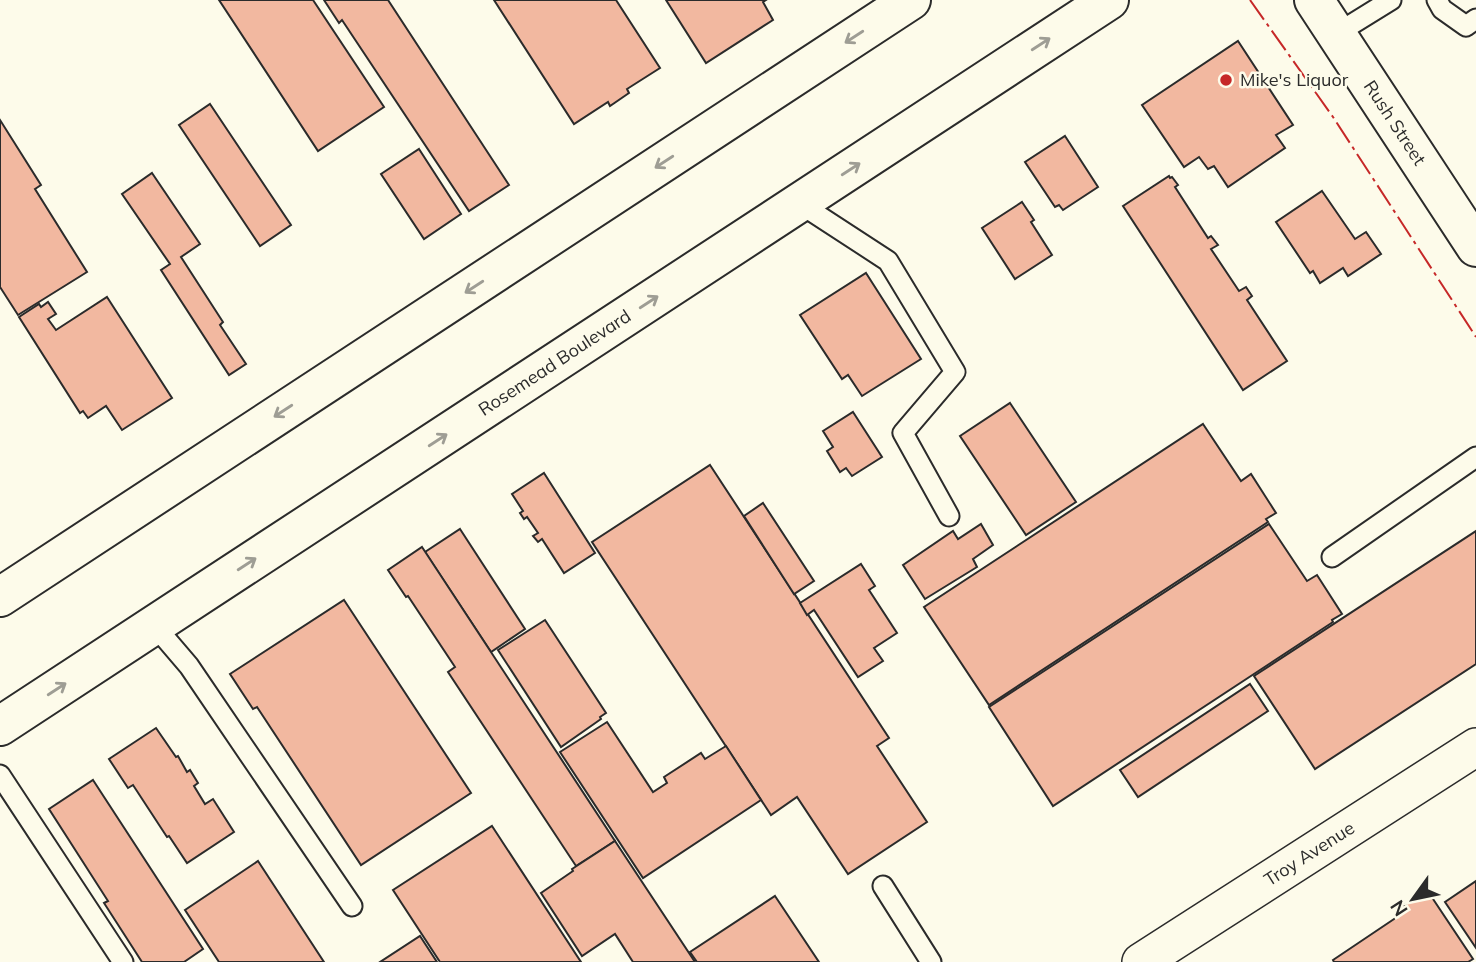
<svg xmlns="http://www.w3.org/2000/svg" width="1476" height="962" font-family="Mulish,sans-serif">
<style>
.building{fill:#f2b8a0;stroke:#2b2b2b;stroke-width:2}
.lines{fill:none;stroke-linecap:round;stroke-linejoin:round}
.service-casing{stroke:#2b2b2b;stroke-width:23}
.minor-casing{stroke:#2b2b2b;stroke-width:40}
.tertiary-casing{stroke:#2b2b2b;stroke-width:42}
.primary-casing{stroke:#2b2b2b;stroke-width:42}
.service{stroke:#fdfbea;stroke-width:19}
.minor{stroke:#fdfbea;stroke-width:37}
.tertiary{stroke:#fdfbea;stroke-width:38}
.primary{stroke:#fdfbea;stroke-width:38}
.power{stroke:#c62828;stroke-width:2;stroke-dasharray:24 5 3.5 5;stroke-linecap:butt}
.oneway{stroke:#9e9d94}
.poi-dot{fill:#c62828;stroke:#fdfbea;stroke-width:2.5}
.labels{text-anchor:middle;stroke-width:5;stroke-linejoin:round;paint-order:stroke}
.poi-label{font-size:18px;fill:#2b2b2b;stroke:#fdfbea;text-anchor:start}
.street-label{font-size:18px;fill:#2b2b2b;stroke:#fdfbea}
</style>
<rect width="100%" height="100%" fill="#fdfbea"/>
<!-- building -->
<g class="building">
<polygon points="219,0 313,0 384,107 318,151"/>
<polygon points="324,0 388,0 509,185 469,211 342,20 339,23"/>
<polygon points="494,0 616,0 660,68 627,89 629,93 610,106 608,102 574,124"/>
<polygon points="666,0 766,0 763,2 773,20 706,63"/>
<polygon points="1238,41 1293,125 1276,135 1285,148 1228,187 1214,166 1208,169 1199,157 1184,167 1142,105"/>
<polygon points="210,104 291,225 260,246 179,125"/>
<polygon points="0,120 41,185 35,189 87,272 18,315 0,287"/>
<polygon points="1065,136 1098,187 1063,210 1059,205 1055,207 1025,162"/>
<polygon points="419,149 461,214 424,239 381,174"/>
<polygon points="152,173 200,244 181,257 223,322 220,325 246,364 229,375 161,270 170,264 122,194"/>
<polygon points="1169,176 1170,178 1172,177 1178,185 1175,187 1208,238 1211,236 1218,245 1211,249 1239,291 1246,287 1252,296 1247,300 1287,361 1243,390 1123,206"/>
<polygon points="1322,191 1355,239 1366,232 1381,254 1348,276 1343,268 1320,283 1313,271 1310,273 1276,222"/>
<polygon points="1022,202 1034,220 1031,222 1052,255 1015,279 982,228"/>
<polygon points="866,273 921,359 862,396 848,375 842,379 800,315"/>
<polygon points="107,297 172,398 122,430 106,406 88,418 83,411 80,413 19,317 39,304 41,307 48,302 56,314 48,319 56,330"/>
<polygon points="1010,403 1076,502 1026,535 960,436"/>
<polygon points="853,412 882,457 852,476 846,468 840,472 827,451 833,447 823,431"/>
<polygon points="1203,424 1241,481 1251,474 1276,513 1266,519 1268,522 989,705 924,607"/>
<polygon points="710,465 889,738 877,746 927,822 848,874 797,797 771,815 592,542"/>
<polygon points="544,473 595,553 564,573 542,539 538,542 533,536 538,533 527,517 524,519 520,513 523,511 512,494"/>
<polygon points="763,503 814,581 794,594 744,516"/>
<polygon points="981,524 993,545 973,559 977,567 925,599 903,565 953,531 958,539"/>
<polygon points="1269,524 1307,581 1317,575 1342,614 1332,620 1333,622 1053,806 989,707"/>
<polygon points="460,529 525,629 491,652 425,552"/>
<polygon points="1476,531 1476,664 1315,769 1254,676"/>
<polygon points="422,547 615,841 576,866 448,672 455,667 408,596 406,597 388,570"/>
<polygon points="861,564 875,586 869,590 897,633 874,648 883,661 858,677 814,610 807,615 800,603"/>
<polygon points="344,600 471,793 361,865 257,707 253,709 230,674"/>
<polygon points="545,620 606,713 600,717 601,719 561,747 498,650"/>
<polygon points="1250,684 1268,711 1138,797 1120,770"/>
<polygon points="607,722 653,792 667,783 664,777 701,753 705,759 726,746 761,800 643,878 560,752"/>
<polygon points="156,728 176,757 178,756 187,772 190,770 198,783 194,786 205,804 213,799 234,832 187,863 169,836 167,837 133,785 128,788 109,759"/>
<polygon points="93,780 203,949 184,962 142,962 104,903 108,901 49,809"/>
<polygon points="492,826 581,962 440,962 393,890"/>
<polygon points="615,841 695,962 633,962 615,934 582,956 541,893 573,871 572,869"/>
<polygon points="258,861 324,962 219,962 185,910"/>
<polygon points="1476,881 1476,948 1445,902"/>
<polygon points="1427,890 1473,959 1468,962 1334,962 1333,960 1400,915 1397,910"/>
<polygon points="775,896 819,962 697,962 690,952"/>
<polygon points="420,936 437,962 380,962"/>
</g>
<g class="lines">
<defs>
<g id="service">
<polyline points="1437,0 1442,9 1466,26 1476,19"/>
<polyline points="1336,34 1391,0"/>
<polyline points="799,203 888,261 955,372 903,433 949,516"/>
<polyline points="1332,557 1476,457"/>
<polyline points="154,625 189,666 352,906"/>
<polyline points="0,775 123,962"/>
<polyline points="883,886 931,962"/>
</g>
<g id="minor">
<path id="s1" d="M1141,962L1476,747"/>
</g>
<g id="tertiary">
<path id="s2" d="M1314,0L1476,247"/>
</g>
<g id="primary">
<polyline points="0,597 911,0"/>
<path id="s3" d="M0,726L1109,0"/>
</g>
</defs>
<!-- service casing -->
<use href="#service" class="service-casing"/>
<!-- minor casing -->
<use href="#minor" class="minor-casing"/>
<!-- tertiary casing -->
<use href="#tertiary" class="tertiary-casing"/>
<!-- primary casing -->
<use href="#primary" class="primary-casing"/>
<!-- service -->
<use href="#service" class="service"/>
<!-- minor -->
<use href="#minor" class="minor"/>
<!-- tertiary -->
<use href="#tertiary" class="tertiary"/>
<!-- primary -->
<use href="#primary" class="primary"/>
<!-- power -->
<polyline class="power" points="1250,0 1333,117 1476,337"/>
</g>
<!-- one-way arrows -->
<defs><path id="oneway-shaft" d="M-6 0H5M1.5-3L5.5 0L1.5 3" fill="none" stroke-width="1.6" stroke-linecap="round" stroke-linejoin="round" transform="scale(1.75)"/></defs>
<g class="oneway">
<use href="#oneway-shaft" transform="translate(854 37) rotate(147)"/>
<use href="#oneway-shaft" transform="translate(1041 44) rotate(-33)"/>
<use href="#oneway-shaft" transform="translate(664 162) rotate(147)"/>
<use href="#oneway-shaft" transform="translate(851 169) rotate(-33)"/>
<use href="#oneway-shaft" transform="translate(474 287) rotate(147)"/>
<use href="#oneway-shaft" transform="translate(649 302) rotate(-33)"/>
<use href="#oneway-shaft" transform="translate(283 411) rotate(147)"/>
<use href="#oneway-shaft" transform="translate(438 440) rotate(-33)"/>
<use href="#oneway-shaft" transform="translate(247 564) rotate(-33)"/>
<use href="#oneway-shaft" transform="translate(57 689) rotate(-33)"/>
</g>
<!-- markers -->
<circle class="poi-dot" cx="1226" cy="80" r="7"/>
<g class="labels">
<!-- poi labels -->
<g class="poi-label">
<text x="1240" y="86">Mike's Liquor</text>
</g>
<!-- street labels -->
<g class="street-label">
<text dy="6" stroke="none"><textPath href="#s2" startOffset="147">Rush Street</textPath></text>
<text dy="6" stroke="none"><textPath href="#s3" startOffset="663">Rosemead Boulevard</textPath></text>
<text dy="6" stroke="none"><textPath href="#s1" startOffset="200">Troy Avenue</textPath></text>
</g>
</g>
<!-- north arrow -->
<g transform="translate(1413 899) rotate(237)" stroke="#fdfbea" stroke-width="5" paint-order="stroke">
<path d="M0-5L12 26L0 18L-12 26Z" fill="#2b2b2b"/>
<text y="-10" font-size="19" font-weight="bold" text-anchor="middle" fill="#2b2b2b">N</text>
</g>
</svg>
